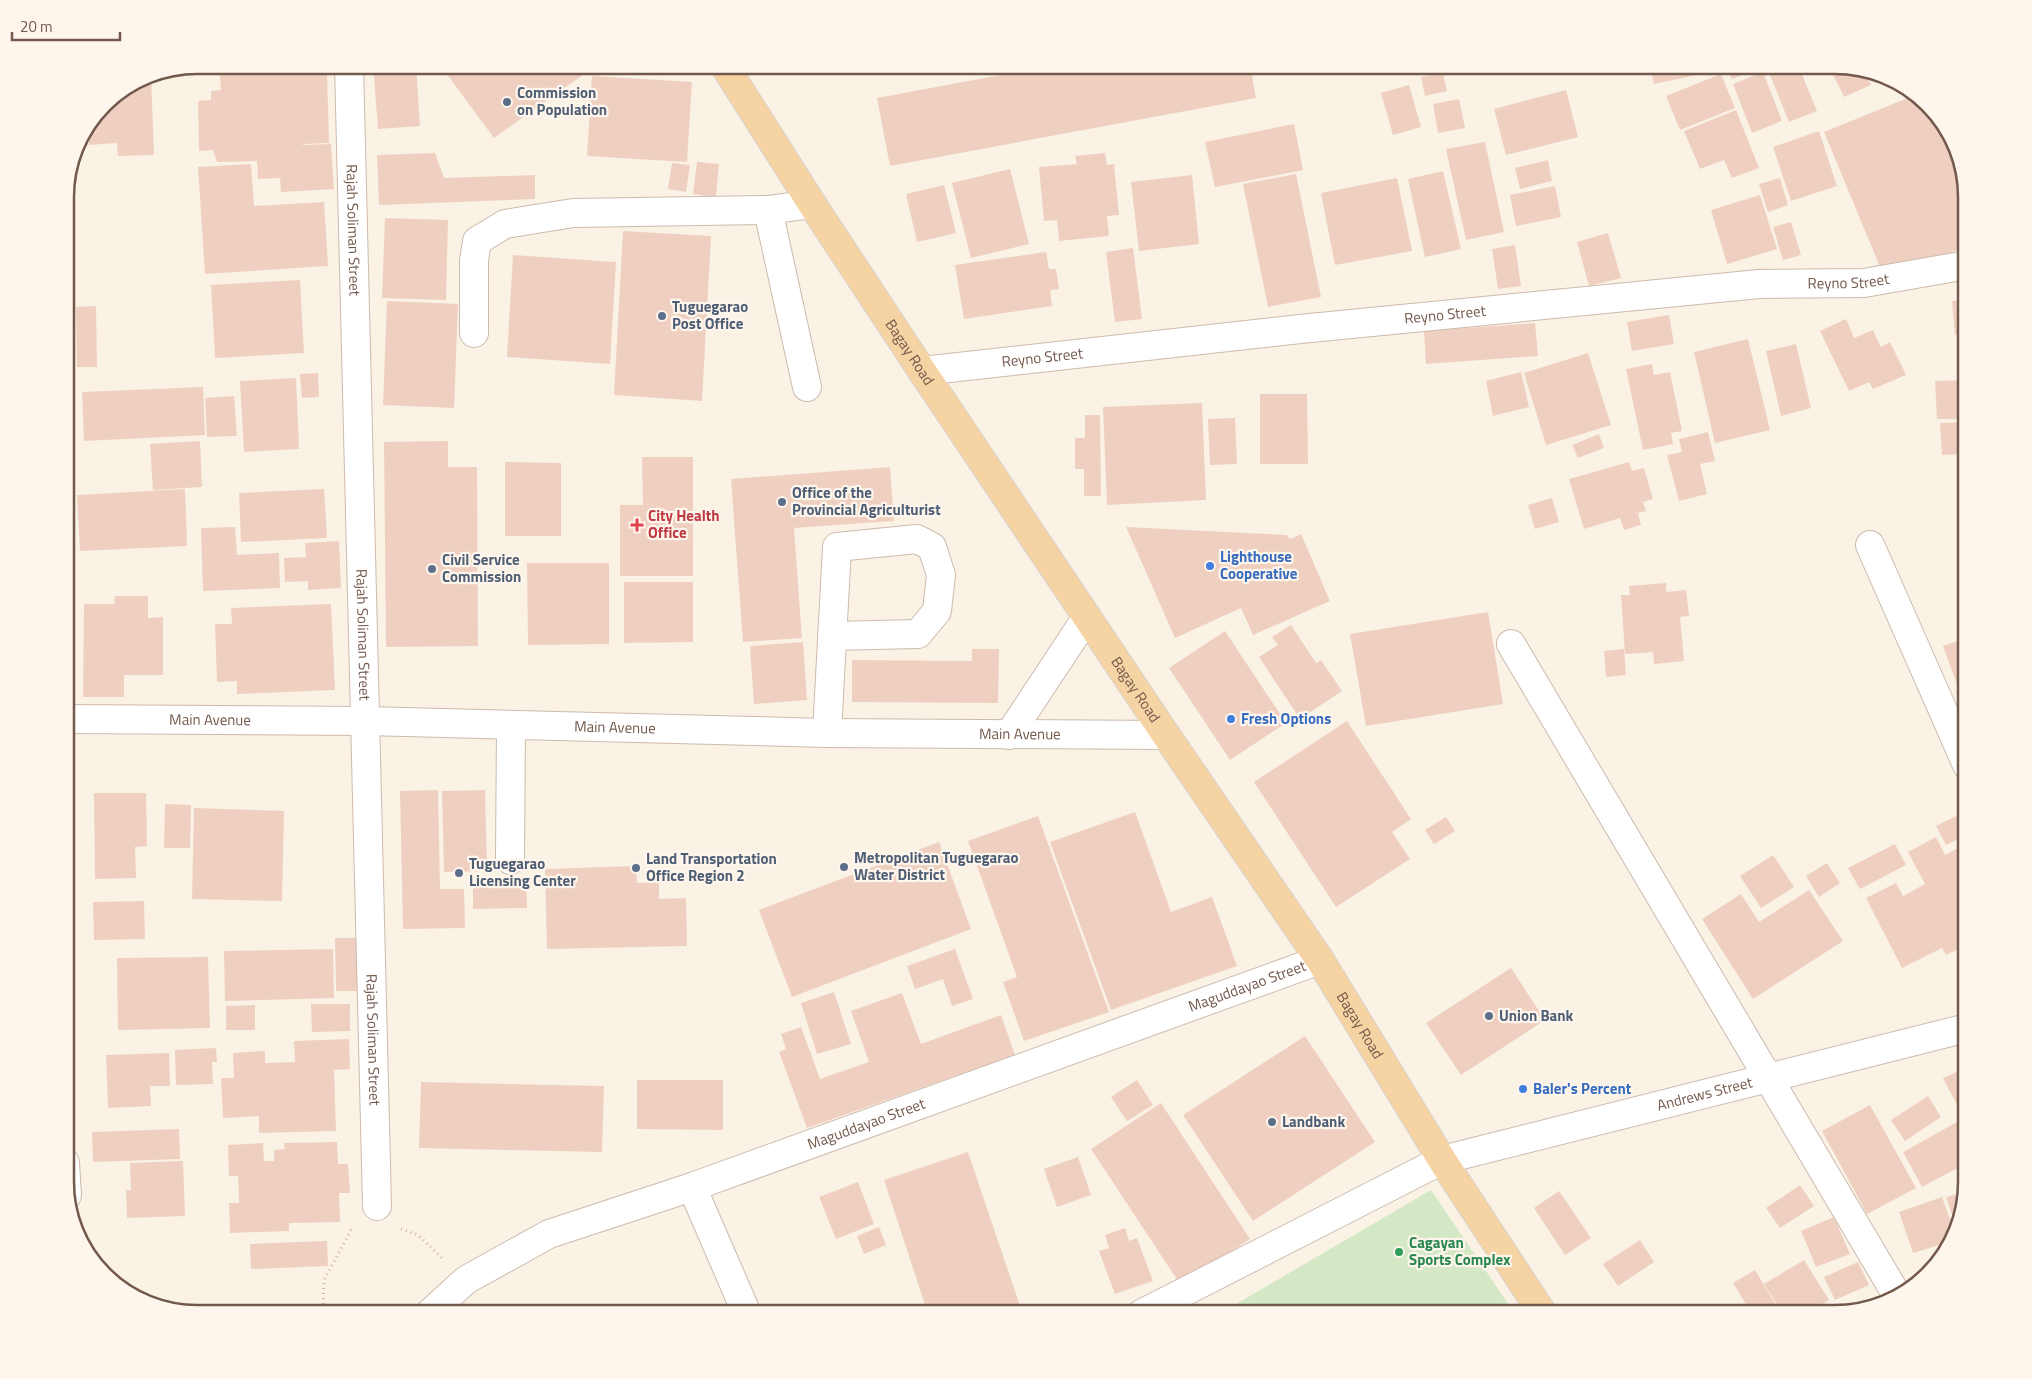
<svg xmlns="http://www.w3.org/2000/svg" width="2032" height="1379" font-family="'Titillium Web',sans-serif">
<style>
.green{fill:#d5e8c5}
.building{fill:#efd0c0}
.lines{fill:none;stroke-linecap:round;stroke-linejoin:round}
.minor-casing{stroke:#ccbaad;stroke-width:30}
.major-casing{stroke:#d8d1cd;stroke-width:30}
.path{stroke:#d3b4a3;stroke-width:3;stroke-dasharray:1 4;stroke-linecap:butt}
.minor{stroke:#fff;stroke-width:28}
.major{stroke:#f5d3a3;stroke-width:28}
.service-dot{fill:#5c6f8a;stroke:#fef6ec;stroke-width:2}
.health-dot{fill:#e0444e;stroke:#fef6ec;stroke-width:2}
.shop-dot{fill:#3f7fe0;stroke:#fef6ec;stroke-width:2}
.leisure-dot{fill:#2e9e5b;stroke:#fef6ec;stroke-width:2}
.labels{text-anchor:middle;stroke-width:4.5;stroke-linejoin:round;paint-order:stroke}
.service-label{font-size:15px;font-weight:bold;fill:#4e5e75;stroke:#fef6ec;text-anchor:start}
.street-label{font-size:15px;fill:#73594c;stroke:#fef6ec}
.health-label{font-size:15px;font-weight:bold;fill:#be3a42;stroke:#fef6ec;text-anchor:start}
.shop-label{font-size:15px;font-weight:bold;fill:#366cbe;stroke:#fef6ec;text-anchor:start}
.leisure-label{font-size:15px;font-weight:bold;fill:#27864d;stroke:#fef6ec;text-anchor:start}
.rim{fill:none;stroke:#73594c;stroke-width:2.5}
</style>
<rect width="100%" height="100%" fill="#fbf2e6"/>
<!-- green -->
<polygon class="green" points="1431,1190 1515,1314 1219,1314"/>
<!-- building -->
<g class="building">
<polygon points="219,65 291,65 291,73 327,72 329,143 303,144 303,145 331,144 334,189 281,192 280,178 258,179 257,161 217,162 213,150 199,151 198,101 211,100 211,91 221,90"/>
<polygon points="373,65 416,65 420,126 378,129"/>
<polygon points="440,65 597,65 494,138"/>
<polygon points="1054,65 1250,65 1256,98 890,166 877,98"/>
<polygon points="1650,65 1705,65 1707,73 1654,84"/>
<polygon points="1713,65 1759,65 1760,68 1732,79 1726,65 1715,70"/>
<polygon points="1766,65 1798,65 1817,111 1789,122"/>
<polygon points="1839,66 1866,75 1871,85 1844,97 1831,70"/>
<polygon points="1763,72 1782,121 1752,133 1733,84"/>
<polygon points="1443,73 1447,91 1425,96 1421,77"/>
<polygon points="1721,74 1735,108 1680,130 1666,96"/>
<polygon points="145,76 151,76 154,155 118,156 117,143 89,145 89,126 104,103"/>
<polygon points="592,76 692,82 687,162 587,156"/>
<polygon points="1409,85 1421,127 1393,135 1381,93"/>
<polygon points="1566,90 1578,137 1506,155 1494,109"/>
<polygon points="1915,95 1953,138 1967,197 1967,246 1885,279 1824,132"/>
<polygon points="1459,99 1465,128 1438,133 1433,104"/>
<polygon points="1736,110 1759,168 1732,178 1724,160 1700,169 1684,131"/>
<polygon points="1294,124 1303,170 1215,187 1205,142"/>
<polygon points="1819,131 1837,186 1791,201 1773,147"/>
<polygon points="1485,142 1504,232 1466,240 1446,149"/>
<polygon points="435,153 444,178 535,175 535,199 379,205 377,155"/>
<polygon points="1105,153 1107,165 1114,164 1119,215 1107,216 1109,236 1059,241 1057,220 1044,221 1039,167 1077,164 1075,156"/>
<polygon points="1548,160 1552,181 1520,189 1515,168"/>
<polygon points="697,162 719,164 716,197 693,194"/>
<polygon points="672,163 690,165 686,192 668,189"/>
<polygon points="251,164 254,206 324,202 328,266 205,274 198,167"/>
<polygon points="1010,169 1029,244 971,258 952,183"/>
<polygon points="1443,171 1461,249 1425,257 1408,179"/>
<polygon points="1296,174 1321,297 1268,307 1243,184"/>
<polygon points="1192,175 1199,244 1139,251 1131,182"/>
<polygon points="1397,178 1412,251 1335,265 1321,193"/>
<polygon points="1780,178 1788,205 1768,212 1759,184"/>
<polygon points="944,185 956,233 917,242 906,194"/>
<polygon points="1555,186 1561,217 1516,226 1510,195"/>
<polygon points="1760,195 1777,249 1727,264 1711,210"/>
<polygon points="385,218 448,220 446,300 382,298"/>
<polygon points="1791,222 1801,255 1783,260 1773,227"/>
<polygon points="623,231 711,236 702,401 614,395"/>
<polygon points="1608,233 1621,278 1589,286 1577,242"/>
<polygon points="1515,245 1521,286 1498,289 1492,249"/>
<polygon points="1133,248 1142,319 1115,322 1106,252"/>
<polygon points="1046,252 1049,269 1056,269 1059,289 1050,290 1052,306 964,319 955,265"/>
<polygon points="513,255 616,262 610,364 507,357"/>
<polygon points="300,280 304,353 215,358 211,285"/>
<polygon points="1967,300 1967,334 1955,335 1952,301"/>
<polygon points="387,301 458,304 454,408 383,405"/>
<polygon points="96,306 97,367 77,367 76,307"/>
<polygon points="1669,315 1674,344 1632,351 1627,322"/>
<polygon points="1846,319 1854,338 1873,330 1881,347 1890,342 1906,375 1873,389 1869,382 1849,391 1820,331"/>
<polygon points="1535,323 1538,356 1426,364 1424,331"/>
<polygon points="1748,339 1770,430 1715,443 1694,352"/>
<polygon points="1796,344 1811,408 1781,416 1766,351"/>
<polygon points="1588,353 1611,425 1546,445 1524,373"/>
<polygon points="1652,364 1654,375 1670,372 1682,431 1671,433 1673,444 1643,450 1626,369"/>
<polygon points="1521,372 1529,407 1493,416 1486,381"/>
<polygon points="318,373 319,397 302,398 300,374"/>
<polygon points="296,378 299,449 244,452 240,381"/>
<polygon points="1967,380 1967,419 1937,419 1935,381"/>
<polygon points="203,387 205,435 84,441 82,392"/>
<polygon points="1260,394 1307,394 1308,464 1260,464"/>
<polygon points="234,396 237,436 207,437 205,398"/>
<polygon points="1202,403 1206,500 1107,505 1103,407"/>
<polygon points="1085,415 1100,415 1101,496 1084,496 1084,469 1075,469 1075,438 1085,438"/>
<polygon points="1235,418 1237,464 1210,465 1208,419"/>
<polygon points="1967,422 1967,454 1942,455 1940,423"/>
<polygon points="1708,432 1715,461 1700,464 1707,494 1679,501 1667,455 1682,452 1679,439"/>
<polygon points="1599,434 1604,448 1578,458 1572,445"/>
<polygon points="200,441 202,487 153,490 150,444"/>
<polygon points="448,441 448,467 477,467 478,646 386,647 384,442"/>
<polygon points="642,457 693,457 693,576 620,576 620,505 643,505"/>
<polygon points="505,462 561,463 561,536 505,536"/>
<polygon points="1629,462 1632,471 1644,468 1653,499 1643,502 1646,511 1638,513 1641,525 1624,530 1620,518 1584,529 1569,479"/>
<polygon points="890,467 894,521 794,528 802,638 743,642 731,479"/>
<polygon points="185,489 187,546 80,551 77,495"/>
<polygon points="324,489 327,538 241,542 239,493"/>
<polygon points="1552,498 1559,522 1535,529 1528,505"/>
<polygon points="235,527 237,555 279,553 280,588 203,591 201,528"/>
<polygon points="1126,527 1287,535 1290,539 1301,534 1330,601 1253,635 1241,608 1175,638"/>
<polygon points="339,541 341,588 308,590 308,581 285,582 284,558 306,557 305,543"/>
<polygon points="527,563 609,563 609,644 528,645"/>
<polygon points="624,582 693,582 693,642 624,643"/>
<polygon points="1666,583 1666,592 1686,590 1689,616 1680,617 1684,661 1654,664 1653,652 1625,654 1621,595 1630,595 1629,586"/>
<polygon points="115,596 148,596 148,618 163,617 163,675 124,675 124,697 83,697 84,604 114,604"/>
<polygon points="331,604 335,690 237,694 237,681 217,682 215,624 232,624 231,608"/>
<polygon points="1488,612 1503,704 1366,726 1350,634"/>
<polygon points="1291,625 1316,663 1321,660 1342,691 1300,719 1259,657 1278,645 1272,637"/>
<polygon points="1225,631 1286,723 1230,760 1169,668"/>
<polygon points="1967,638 1967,712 1943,646"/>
<polygon points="803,642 807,700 754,704 750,646"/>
<polygon points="972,649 999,649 998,703 852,702 852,660 972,661"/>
<polygon points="1624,649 1626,675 1606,677 1604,651"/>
<polygon points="1347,721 1411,819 1392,832 1410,859 1336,907 1254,782"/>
<polygon points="438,790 440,889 464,889 465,928 403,929 400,791"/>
<polygon points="485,790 487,871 444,872 442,791"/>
<polygon points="94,793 146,793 147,846 135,847 136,878 95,879"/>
<polygon points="165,804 191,805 190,848 164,848"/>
<polygon points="194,808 284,811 282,901 192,899"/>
<polygon points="1135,812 1171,912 1212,897 1237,966 1111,1010 1050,842"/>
<polygon points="1038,816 1109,1012 1024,1041 1003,982 1017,977 968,841"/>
<polygon points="1956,816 1966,835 1946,845 1936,826"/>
<polygon points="1446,817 1455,831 1434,844 1425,830"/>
<polygon points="1936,837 1945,855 1962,846 1967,857 1967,935 1957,940 1961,948 1946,955 1942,948 1902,968 1866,898 1896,883 1903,896 1925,884 1908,852"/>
<polygon points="939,842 971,929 792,997 759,910"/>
<polygon points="1895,844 1906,865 1860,889 1848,868"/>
<polygon points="1773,855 1794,887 1761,908 1740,876"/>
<polygon points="1827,863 1840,883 1819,897 1806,876"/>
<polygon points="636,866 637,883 659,882 659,899 686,898 687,946 547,949 545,869"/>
<polygon points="526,881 527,908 473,909 473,883"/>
<polygon points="1809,890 1843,941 1753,999 1702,919 1741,894 1759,922"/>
<polygon points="144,901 145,939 94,940 93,902"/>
<polygon points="335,938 363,938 364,991 336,991"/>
<polygon points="333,949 334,998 225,1001 224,951"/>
<polygon points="955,949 973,999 952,1006 943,979 915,989 907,966"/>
<polygon points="208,957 210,1028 118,1030 117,958"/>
<polygon points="1511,968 1545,1020 1461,1075 1426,1023"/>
<polygon points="834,992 851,1044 817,1054 801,1003"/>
<polygon points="902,993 921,1044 1001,1015 1015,1055 807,1128 779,1052 786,1049 781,1034 801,1027 820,1079 869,1062 851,1011"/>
<polygon points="311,1004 350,1004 350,1031 312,1032"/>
<polygon points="255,1005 255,1030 226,1030 226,1006"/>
<polygon points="1305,1036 1375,1142 1253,1221 1183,1115"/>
<polygon points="349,1039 350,1069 334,1070 336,1131 259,1133 259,1116 223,1118 221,1078 234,1078 233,1053 265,1051 265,1063 295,1062 294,1041"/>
<polygon points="216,1048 217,1062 212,1062 213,1084 176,1085 175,1050"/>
<polygon points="169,1053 170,1086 150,1086 151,1106 108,1108 106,1055"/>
<polygon points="1967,1067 1967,1124 1943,1078"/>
<polygon points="637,1080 723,1080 723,1130 637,1129"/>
<polygon points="1137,1080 1153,1105 1127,1121 1111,1097"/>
<polygon points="421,1082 604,1086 602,1152 419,1148"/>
<polygon points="1928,1096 1941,1117 1905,1141 1891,1120"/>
<polygon points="1161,1103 1250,1239 1180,1284 1091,1149"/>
<polygon points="1870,1105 1916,1188 1867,1214 1822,1131"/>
<polygon points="1959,1121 1967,1135 1967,1163 1922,1187 1903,1152"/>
<polygon points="179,1129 180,1159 93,1162 92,1132"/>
<polygon points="337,1142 338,1164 348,1164 350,1193 339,1193 340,1222 289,1223 289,1231 230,1233 229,1203 239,1203 238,1176 229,1176 228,1145 263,1143 264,1161 274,1161 274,1150 285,1149 284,1143"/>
<polygon points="968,1152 1020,1306 994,1314 928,1314 884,1180"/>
<polygon points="1078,1157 1091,1195 1057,1207 1044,1169"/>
<polygon points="183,1161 185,1216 127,1218 126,1190 131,1190 130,1163"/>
<polygon points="858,1182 874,1224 836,1239 819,1197"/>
<polygon points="1800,1185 1814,1206 1780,1228 1766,1208"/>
<polygon points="1559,1191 1591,1238 1565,1255 1534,1208"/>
<polygon points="1964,1192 1955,1223 1946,1197"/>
<polygon points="1942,1197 1953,1228 1949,1242 1913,1253 1899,1212"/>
<polygon points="1834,1217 1850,1254 1816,1267 1801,1231"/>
<polygon points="879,1227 886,1245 864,1254 857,1236"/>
<polygon points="1125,1228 1129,1241 1137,1238 1153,1281 1115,1294 1099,1251 1109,1248 1105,1235"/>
<polygon points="1640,1240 1654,1262 1618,1286 1603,1264"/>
<polygon points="327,1241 328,1266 251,1269 250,1244"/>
<polygon points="1804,1260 1829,1300 1806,1314 1783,1314 1764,1284"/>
<polygon points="1858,1262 1869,1285 1835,1300 1824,1277"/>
<polygon points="1755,1270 1781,1313 1779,1314 1752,1314 1733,1283"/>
</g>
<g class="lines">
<defs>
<g id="minor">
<path id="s1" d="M349,65L377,1206"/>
<polyline points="768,210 807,387"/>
<polyline points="474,333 474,261 477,241 505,224 573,213 768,210 812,204"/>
<path id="s2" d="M922,371L1300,329L1759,284L1864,283L1967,265"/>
<polyline points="1870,545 1967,765"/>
<polyline points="1511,644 1898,1297"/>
<path id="s3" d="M65,719L366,721L827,733L1166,735"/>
<polyline points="827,733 837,547 917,539 932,547 941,575 937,611 918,634 832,636"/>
<polyline points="1009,735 1087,617"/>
<polyline points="510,860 511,725"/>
<polyline points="65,1163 67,1195"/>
<polyline points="692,1187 747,1314"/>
<path id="s4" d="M429,1314L466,1280L549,1234L692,1187L1320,960"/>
<path id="s5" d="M1141,1314L1442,1160L1967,1028"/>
</g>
<g id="major">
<path id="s6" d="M724,65L812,204L922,371L1166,735L1320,960L1442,1160L1543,1314"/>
</g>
</defs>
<!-- minor casing -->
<use href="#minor" class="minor-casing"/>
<!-- major casing -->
<use href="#major" class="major-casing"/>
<!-- path -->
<g class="path">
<polyline points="401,1229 418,1235 442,1258"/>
<polyline points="323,1314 324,1280 351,1230 354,1229"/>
</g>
<!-- minor -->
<use href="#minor" class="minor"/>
<!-- major -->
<use href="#major" class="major"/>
</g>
<!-- markers -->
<g class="service-dot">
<circle cx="507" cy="102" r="5"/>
<circle cx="662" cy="316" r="5"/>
<circle cx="782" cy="502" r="5"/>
<circle cx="432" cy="569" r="5"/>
<circle cx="844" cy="867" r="5"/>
<circle cx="636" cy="868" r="5"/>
<circle cx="459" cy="873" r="5"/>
<circle cx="1489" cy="1016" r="5"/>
<circle cx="1272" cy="1122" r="5"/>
</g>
<path class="health-dot" d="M634.5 517.5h5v5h5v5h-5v5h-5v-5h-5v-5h5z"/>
<g class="shop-dot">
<circle cx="1210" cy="566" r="5"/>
<circle cx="1231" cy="719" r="5"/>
<circle cx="1523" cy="1089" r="5"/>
</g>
<circle class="leisure-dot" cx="1399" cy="1252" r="5"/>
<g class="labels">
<!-- service labels -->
<g class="service-label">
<text x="517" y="98">Commission<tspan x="517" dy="17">on Population</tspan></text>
<text x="672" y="312">Tuguegarao<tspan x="672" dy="17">Post Office</tspan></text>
<text x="792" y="498">Office of the<tspan x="792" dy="17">Provincial Agriculturist</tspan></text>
<text x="442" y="565">Civil Service<tspan x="442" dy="17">Commission</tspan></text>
<text x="854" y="863">Metropolitan Tuguegarao<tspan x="854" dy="17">Water District</tspan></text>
<text x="646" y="864">Land Transportation<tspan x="646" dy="17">Office Region 2</tspan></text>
<text x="469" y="869">Tuguegarao<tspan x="469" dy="17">Licensing Center</tspan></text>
<text x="1499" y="1021">Union Bank</text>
<text x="1282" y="1127">Landbank</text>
</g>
<!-- street labels -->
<g class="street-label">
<text dy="5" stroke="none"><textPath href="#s1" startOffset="165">Rajah Soliman Street</textPath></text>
<text dy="5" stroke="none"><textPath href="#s2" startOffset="931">Reyno Street</textPath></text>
<text dy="5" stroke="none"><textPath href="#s2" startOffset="526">Reyno Street</textPath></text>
<text dy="5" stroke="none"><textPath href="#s6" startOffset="342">Bagay Road</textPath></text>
<text dy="5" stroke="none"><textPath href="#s2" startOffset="121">Reyno Street</textPath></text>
<text dy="5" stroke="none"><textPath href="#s1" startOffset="570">Rajah Soliman Street</textPath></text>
<text dy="5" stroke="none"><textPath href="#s6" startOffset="748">Bagay Road</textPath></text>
<text dy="5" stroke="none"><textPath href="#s3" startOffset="145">Main Avenue</textPath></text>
<text dy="5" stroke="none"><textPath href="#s3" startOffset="550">Main Avenue</textPath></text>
<text dy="5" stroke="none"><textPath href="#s3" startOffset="955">Main Avenue</textPath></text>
<text dy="5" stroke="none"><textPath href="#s4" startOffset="886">Maguddayao Street</textPath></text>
<text dy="5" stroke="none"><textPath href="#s6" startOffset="1152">Bagay Road</textPath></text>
<text dy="5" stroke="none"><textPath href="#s1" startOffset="975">Rajah Soliman Street</textPath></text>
<text dy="5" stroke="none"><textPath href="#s5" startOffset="609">Andrews Street</textPath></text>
<text dy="5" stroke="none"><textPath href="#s4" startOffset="481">Maguddayao Street</textPath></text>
</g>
<!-- health labels -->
<g class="health-label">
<text x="648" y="521">City Health<tspan x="648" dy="17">Office</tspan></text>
</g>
<!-- shop labels -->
<g class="shop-label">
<text x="1220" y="562">Lighthouse<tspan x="1220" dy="17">Cooperative</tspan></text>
<text x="1241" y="724">Fresh Options</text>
<text x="1533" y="1094">Baler's Percent</text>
</g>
<!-- leisure labels -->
<g class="leisure-label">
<text x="1409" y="1248">Cagayan<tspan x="1409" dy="17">Sports Complex</tspan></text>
</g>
</g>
<!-- crop -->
<path d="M0 0H2032V1379H0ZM197 74H1835A123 123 0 0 1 1958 197V1182A123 123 0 0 1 1835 1305H197A123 123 0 0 1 74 1182V197A123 123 0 0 1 197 74Z" fill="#fef6ec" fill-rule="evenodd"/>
<path class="rim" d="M197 74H1835A123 123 0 0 1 1958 197V1182A123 123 0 0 1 1835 1305H197A123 123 0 0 1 74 1182V197A123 123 0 0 1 197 74Z"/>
<!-- scale -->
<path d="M12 32v8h108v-8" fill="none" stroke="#73594c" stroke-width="2.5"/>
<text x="20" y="32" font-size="15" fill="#73594c" stroke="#fef6ec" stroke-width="4" paint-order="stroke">20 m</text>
</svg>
